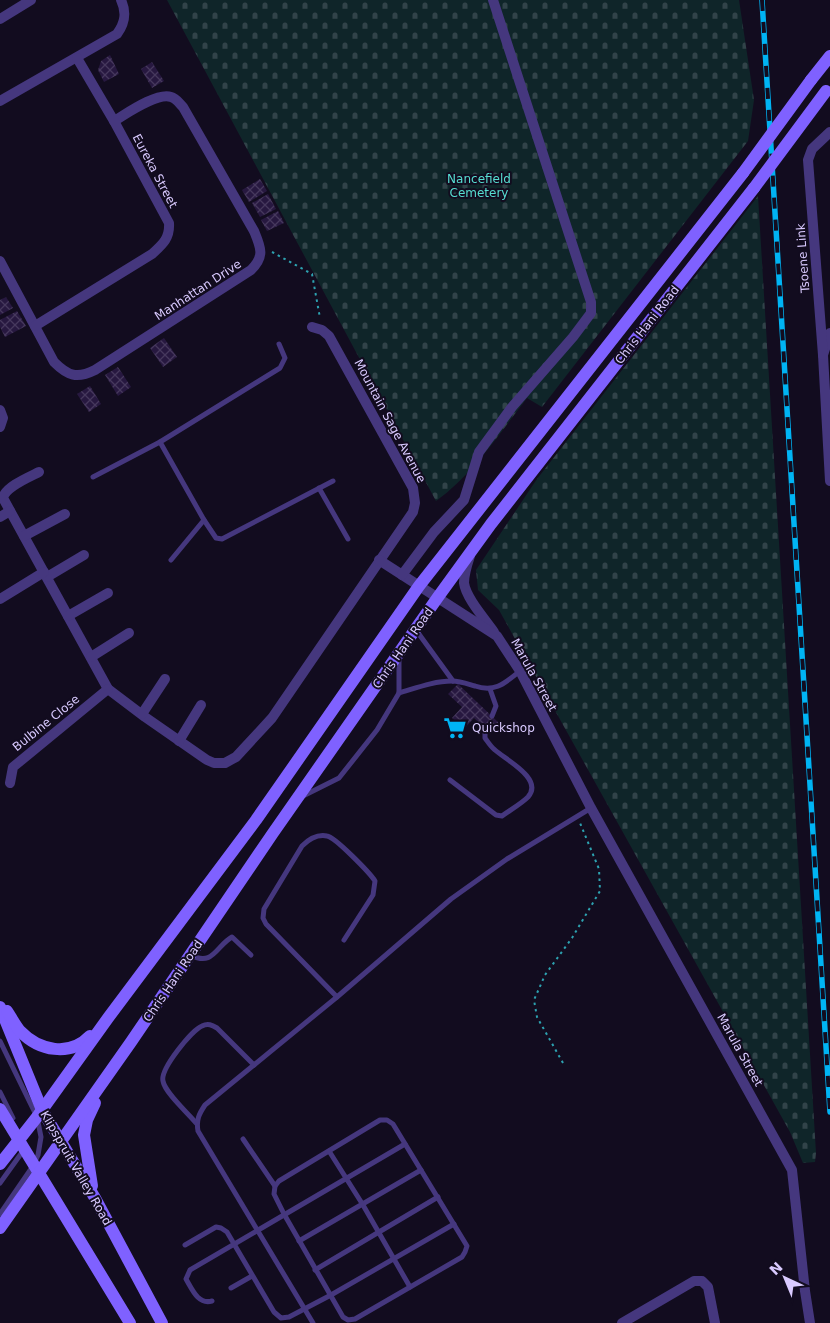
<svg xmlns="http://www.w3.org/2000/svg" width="830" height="1323" font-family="'DejaVu Sans',sans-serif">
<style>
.cemetery{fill:url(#cemetery-stones)}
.building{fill:url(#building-cross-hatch)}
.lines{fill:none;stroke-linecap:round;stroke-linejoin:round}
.path{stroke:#2da2b0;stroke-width:2;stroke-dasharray:2.5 4;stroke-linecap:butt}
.lane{stroke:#45377e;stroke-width:5}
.street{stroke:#45377e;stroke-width:10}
.secondary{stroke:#7f61ff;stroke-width:12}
.rail-casing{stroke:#00b4f4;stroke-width:5.5}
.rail{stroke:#120c1f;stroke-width:4;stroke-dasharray:11;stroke-linecap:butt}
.secondary-bridge{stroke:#7f61ff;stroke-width:12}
.labels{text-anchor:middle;stroke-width:4;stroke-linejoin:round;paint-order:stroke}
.street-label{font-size:12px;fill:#d9caff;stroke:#120c1f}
.park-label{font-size:12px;fill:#57ded2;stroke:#120c1f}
.poi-label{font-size:12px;fill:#d9caff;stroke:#120c1f;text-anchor:start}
</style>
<defs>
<pattern id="cemetery-stones" width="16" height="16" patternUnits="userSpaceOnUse" patternTransform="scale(1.25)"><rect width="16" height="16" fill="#0f2529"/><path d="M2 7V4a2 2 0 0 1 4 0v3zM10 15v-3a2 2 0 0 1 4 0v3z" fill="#314349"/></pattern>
<pattern id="building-cross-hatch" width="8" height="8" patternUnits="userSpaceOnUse" patternTransform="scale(1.25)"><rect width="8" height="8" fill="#271840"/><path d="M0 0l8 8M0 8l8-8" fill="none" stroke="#46385d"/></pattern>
</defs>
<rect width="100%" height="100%" fill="#120c1f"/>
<!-- cemetery -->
<g class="cemetery">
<path d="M167,0H739L754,100L748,141L542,407L527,398C499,434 473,474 436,501Z"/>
<polygon points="758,196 816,1153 815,1162 803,1163 790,1132 499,610 478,590 476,570 537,479"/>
</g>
<!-- building -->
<g class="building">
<polygon points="110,55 119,74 104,82 98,70 101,61"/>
<polygon points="152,62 164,81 152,88 141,69"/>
<polygon points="260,179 267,191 249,202 242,190"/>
<polygon points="268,194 276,209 260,217 252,203"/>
<polygon points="278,211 284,223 267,231 261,220"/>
<polygon points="6,297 13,308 0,315 0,300"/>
<polygon points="17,311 26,326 5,337 0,327 0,320"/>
<polygon points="164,338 177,357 163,367 150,348"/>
<polygon points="118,367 131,387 118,396 105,375"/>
<polygon points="90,386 101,404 89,412 77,394"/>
<polygon points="458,684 499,723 490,733 474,718 464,729 452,718 462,707 448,694"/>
</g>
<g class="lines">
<!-- path -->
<g class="path">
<polyline points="272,252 312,274 320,318"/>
<polyline points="563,1063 537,1017 534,1000 545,975 572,938 600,891 599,869 580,823"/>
</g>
<!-- lane -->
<g class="lane">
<polyline points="93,477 160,442"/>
<polyline points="319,488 348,539"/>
<polyline points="204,520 216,538 222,539 333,481"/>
<polyline points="171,560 204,520 160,442 280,368 285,358 279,344"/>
<polyline points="416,630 453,681"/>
<polyline points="490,689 496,706 492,716"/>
<path d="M399,693C416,688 434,681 452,681C460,681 468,684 475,686C495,693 505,683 520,671"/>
<path d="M450,780L496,815L502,816C510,810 521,804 528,797C544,779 506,760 495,750C491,747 488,742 485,738V729"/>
<polyline points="303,796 339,778 377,730 399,693 399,658"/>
<path d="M191,955C213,967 216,946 232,937L251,955"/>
<path d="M337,997L266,924L263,918L264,909L302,846C309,839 317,834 327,836C335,837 370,873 375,881L373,895L344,940"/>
<polyline points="0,1041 37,1117 41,1137 38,1155 33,1166 0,1214"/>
<polyline points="0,1092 13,1118"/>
<polygon points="380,1120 387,1120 393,1124 467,1246 465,1252 462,1257 355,1319 348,1320 343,1317 284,1214 274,1194 275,1186 279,1181"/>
<path d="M196,1123C188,1113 165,1093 163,1081C160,1069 192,1030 202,1026C208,1023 212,1025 217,1028L254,1065"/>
<polyline points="243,1139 275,1186"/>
<polyline points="329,1151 363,1205 410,1287"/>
<polyline points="0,1183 23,1151"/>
<polyline points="299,1241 421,1170"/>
<polyline points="185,1245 216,1227 221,1228 227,1232 274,1312 281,1318 289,1317 331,1295 454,1224"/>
<polyline points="315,1270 438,1197"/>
<polyline points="231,1288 252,1276"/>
<path d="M212,1301C198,1305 192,1289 186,1279L190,1270L405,1144"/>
<path d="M313,1323L198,1131C196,1120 199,1114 205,1105L337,997L451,899L507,859L591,808"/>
</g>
<!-- street -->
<g class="street">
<polyline points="0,19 31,0"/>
<path d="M0,101L117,34C125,23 127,13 121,0"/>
<path d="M0,261L54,362C68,376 77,379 95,370L251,270C265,256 261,248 254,231L183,107C179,103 176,98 171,97C157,92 126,114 114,121"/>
<path d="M35,326L152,254C163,244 170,238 169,223L114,121L77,58"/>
<polyline points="830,333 823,355 830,481"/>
<polyline points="823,355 808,160 812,149 830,132"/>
<polyline points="0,410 3,418 0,427"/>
<path d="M39,472C29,477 5,487 3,498L108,689L145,717L207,760L214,763H225L236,757L272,718L413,512L415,503L413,488L329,336L322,330L312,327"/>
<polyline points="0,517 10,511"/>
<polyline points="24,536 65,514"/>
<path d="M470,556C467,565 464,574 464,583C466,598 485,619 494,632"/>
<polyline points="379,560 497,636 520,671 591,808 792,1170 805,1291 810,1323"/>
<polyline points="402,575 434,532 464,500 479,452 512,407 573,337 591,313 591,302 493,0"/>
<polyline points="47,577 84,555"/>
<polyline points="0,599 44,572"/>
<polyline points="68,616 108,593"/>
<polyline points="91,657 129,633"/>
<polyline points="142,714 165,679"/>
<polyline points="179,741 201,705"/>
<polyline points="10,783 13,767 108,689"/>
<polyline points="622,1323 694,1281 702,1281 708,1287 715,1323"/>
</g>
<!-- secondary -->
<g class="secondary">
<polyline points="811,80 830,56"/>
<polyline points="0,1007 42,1110 95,1198 162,1323"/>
<path d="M7,1011C11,1017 15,1025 20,1031C39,1051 70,1057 90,1036"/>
<polyline points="0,1109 130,1323"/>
<polyline points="0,1164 37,1117 108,1018 256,820 419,586 743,173"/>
<polyline points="92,1186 84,1135 87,1120 95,1103"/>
<polyline points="0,1228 131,1042 273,833 438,597 491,524 754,188"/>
</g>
<defs>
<polyline id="rail" points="762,0 830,1112"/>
</defs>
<!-- rail casing -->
<use href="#rail" class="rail-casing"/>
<!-- rail -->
<use href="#rail" class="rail"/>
<!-- secondary-bridge -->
<g class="secondary-bridge">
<polyline points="743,173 811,80"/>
<polyline points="754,188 826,91"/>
</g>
</g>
<!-- icons -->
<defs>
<symbol id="supermarket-bare" viewBox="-9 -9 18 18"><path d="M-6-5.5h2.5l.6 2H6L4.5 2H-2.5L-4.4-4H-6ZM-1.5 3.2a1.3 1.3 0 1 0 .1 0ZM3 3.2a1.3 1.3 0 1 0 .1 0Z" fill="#00b4f4" stroke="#120c1f" stroke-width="2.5" paint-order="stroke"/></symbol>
</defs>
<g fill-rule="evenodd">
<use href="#supermarket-bare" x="439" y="712" width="32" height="32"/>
</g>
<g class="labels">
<!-- street labels -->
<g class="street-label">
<text transform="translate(155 171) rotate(62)" y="4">Eureka Street</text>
<text transform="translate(803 258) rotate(-94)" y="4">Tsoene Link</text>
<text transform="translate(198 290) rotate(-33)" y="4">Manhattan Drive</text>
<text transform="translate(647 325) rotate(-52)" y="4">Chris Hani Road</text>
<text transform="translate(390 421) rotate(62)" y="4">Mountain Sage Avenue</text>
<text transform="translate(403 648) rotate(-55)" y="4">Chris Hani Road</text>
<text transform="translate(534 675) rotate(61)" y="4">Marula Street</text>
<text transform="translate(46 723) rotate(-39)" y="4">Bulbine Close</text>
<text transform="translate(173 981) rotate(-56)" y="4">Chris Hani Road</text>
<text transform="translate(740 1050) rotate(61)" y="4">Marula Street</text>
<text transform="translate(76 1168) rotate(60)" y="4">Klipspruit Valley Road</text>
</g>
<!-- park labels -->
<g class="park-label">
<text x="479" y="183">Nancefield<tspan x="479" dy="14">Cemetery</tspan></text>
</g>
<!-- poi labels -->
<g class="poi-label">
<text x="472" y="732">Quickshop</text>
</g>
</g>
<!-- north arrow -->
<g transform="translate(785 1278) rotate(316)" stroke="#120c1f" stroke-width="4" paint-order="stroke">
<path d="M0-4L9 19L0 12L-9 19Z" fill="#d9caff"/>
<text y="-8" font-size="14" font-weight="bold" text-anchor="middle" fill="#d9caff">N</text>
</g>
</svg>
